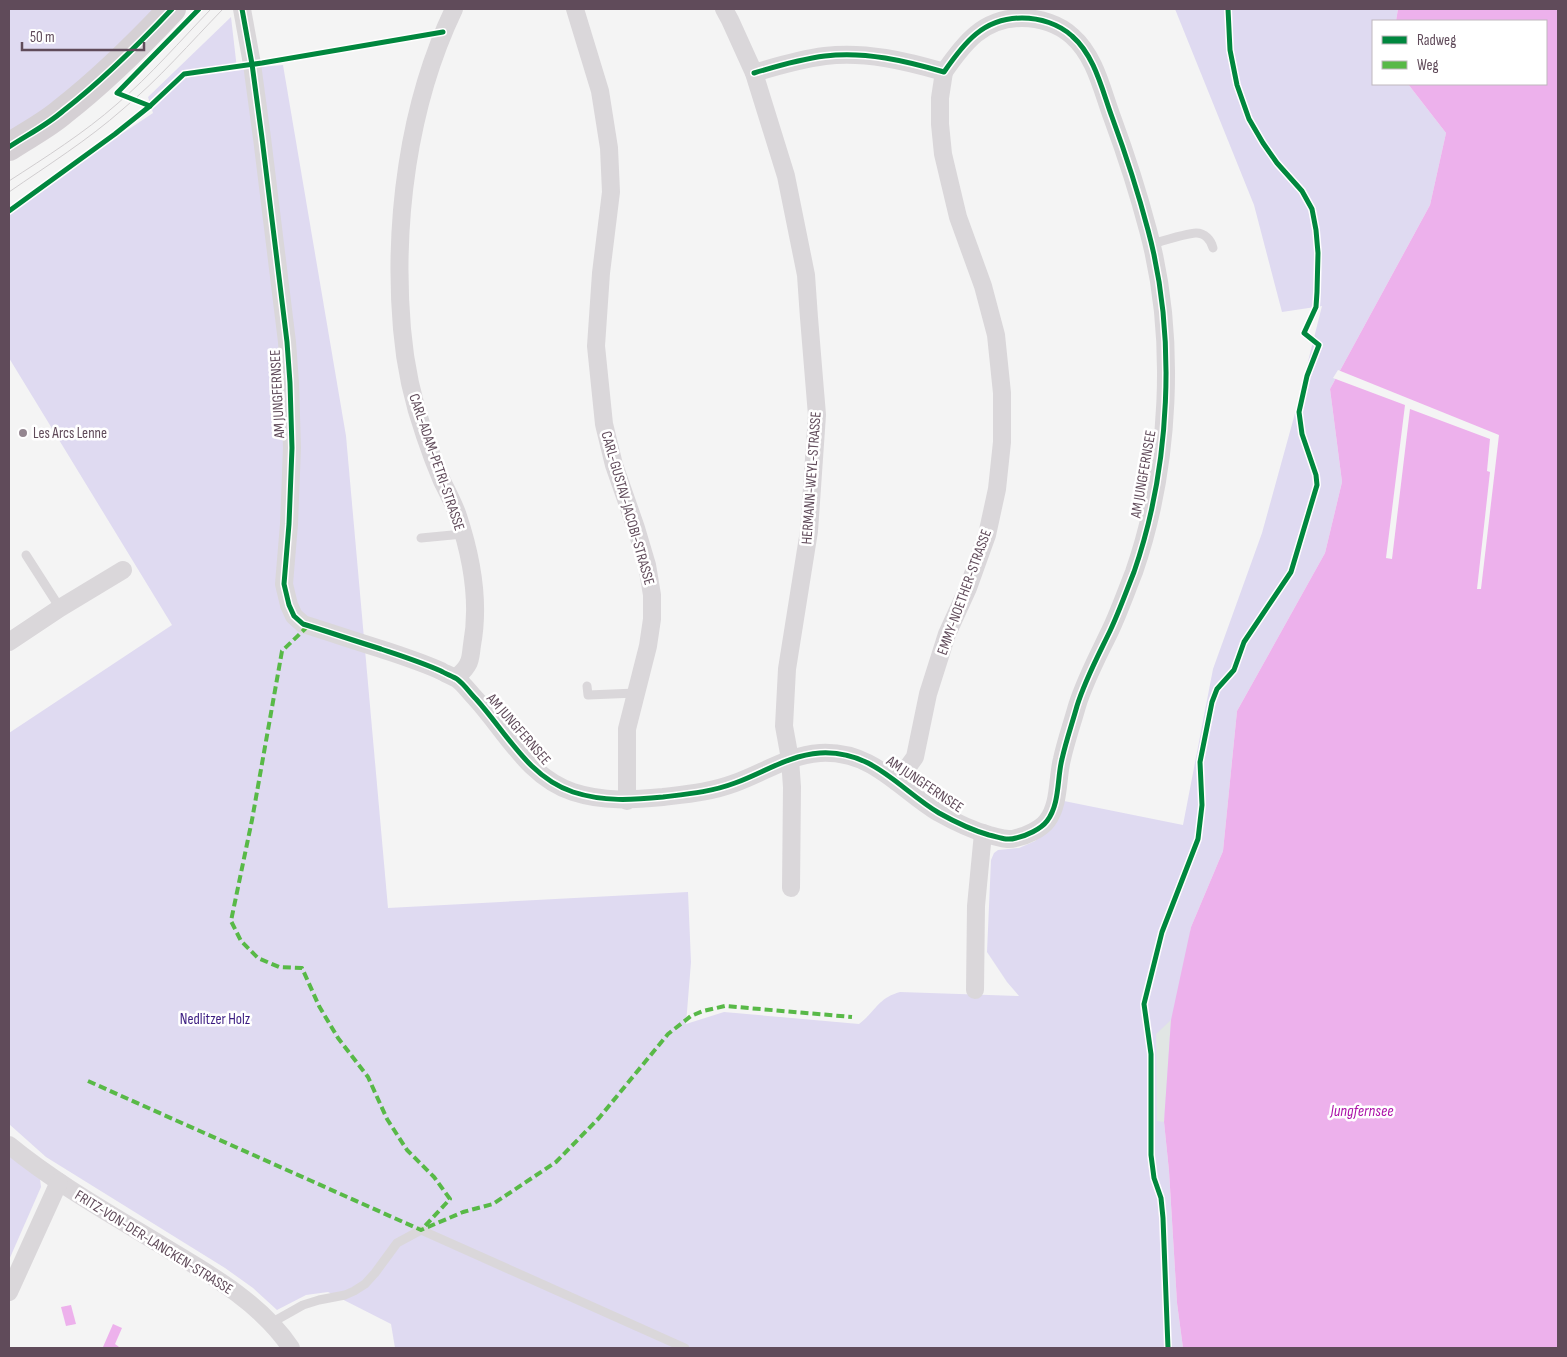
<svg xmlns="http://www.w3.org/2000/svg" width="1567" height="1357" font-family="'Sofia Sans Condensed',sans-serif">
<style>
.green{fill:#dfdaf1}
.sand{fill:#e1e6e4}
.water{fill:#edb1ec}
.pier{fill:#f4f4f4}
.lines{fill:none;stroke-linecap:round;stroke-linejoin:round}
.service{stroke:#dad7da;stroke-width:9}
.minor{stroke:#dad7da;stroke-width:18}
.primary{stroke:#d5d0d4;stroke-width:28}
.tram{stroke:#d1ced0;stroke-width:1}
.quiet{stroke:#58b947;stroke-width:4;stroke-dasharray:8 4;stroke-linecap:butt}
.cycleway-casing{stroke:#fff;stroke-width:8}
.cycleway{stroke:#00873e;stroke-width:5}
.poi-dot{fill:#948690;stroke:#fff;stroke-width:2}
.labels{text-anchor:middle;stroke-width:5;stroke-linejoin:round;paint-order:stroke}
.street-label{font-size:15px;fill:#604b5a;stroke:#fff}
.poi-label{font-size:15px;fill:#604b5a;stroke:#fff;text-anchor:start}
.park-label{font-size:15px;fill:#3b1c81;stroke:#fff}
.water-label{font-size:16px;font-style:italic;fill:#ac12a8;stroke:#fff}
</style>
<rect width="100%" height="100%" fill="#f4f4f4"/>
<!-- green -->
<g class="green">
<polygon points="9,9 162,9 109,65 9,139"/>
<path d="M1175,9H1398L1396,21H1373V84H1408L1446,133L1430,205L1330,389L1342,482L1325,553L1237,711L1223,851L1191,927L1164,1122L1169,1171L1177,1303L1183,1348H395L391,1324L328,1292L306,1295L277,1310L253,1288L225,1268L46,1157L9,1124V733L172,625L9,358V209L153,113L148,97L231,17L237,69L283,65L346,436L388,908L688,892L691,962L686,1024L724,1012L859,1024C876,1011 878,998 900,992L1019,996L1007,982L987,952L991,860L994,853L998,850L1019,848L1035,841L1054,825L1064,801L1183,825L1213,669L1262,533L1294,417L1322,306L1282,312L1254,205Z"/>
<polygon points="9,1155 40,1179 41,1187 9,1260"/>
</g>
<!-- sand -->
<polygon class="sand" points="1171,1020 1164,1122 1157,1121 1156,1034"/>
<!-- water -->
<g class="water">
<polygon points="1398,9 1558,9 1558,1348 1183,1348 1177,1303 1169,1171 1164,1122 1171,1020 1191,927 1223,851 1237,711 1325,553 1342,482 1330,389 1430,205 1446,133 1408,84 1546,84 1546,21 1396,21"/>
<polygon points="71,1305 76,1324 66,1326 61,1307"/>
<polygon points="113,1324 122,1328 115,1344 119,1347 118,1348 107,1348 103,1347"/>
</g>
<!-- pier -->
<polygon class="pier" points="1338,370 1499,435 1481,589 1477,589 1490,472 1487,471 1490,439 1410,409 1392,559 1386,558 1405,405 1333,378"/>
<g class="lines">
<!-- service -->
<g class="service">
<path d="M1152,244C1162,241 1188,233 1196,233C1205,233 1211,240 1213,248"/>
<polyline points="421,538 463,534"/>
<polyline points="26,555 60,608"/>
<polyline points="587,686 588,695 636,693"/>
<polyline points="271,1323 303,1305 319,1300 345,1295 354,1291 365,1284 375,1273 397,1243 421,1230 685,1348"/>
</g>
<!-- minor -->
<g class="minor">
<path d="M242,9L252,64L262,138L287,342L290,383L292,448L289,524L284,584L289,605L294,616L303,624C329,632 355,641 381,649C402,656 421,662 441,671C444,673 454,677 457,679C464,684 470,693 476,699C506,732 528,777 573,792C604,802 632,800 663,797C688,794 711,792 735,783C763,773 789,755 820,753C873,750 899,789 939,813C955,822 972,830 989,835C999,837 1006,841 1016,838C1026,836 1041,829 1047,821C1060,804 1057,778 1062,759C1066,741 1072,724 1077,706C1085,680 1098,656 1110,631C1119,612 1126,592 1134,572C1170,468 1177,337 1148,230C1138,192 1126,155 1112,117C1102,90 1095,56 1072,36C1059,24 1040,18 1022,18C983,18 964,43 944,72C906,61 865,51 825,56C801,59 777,66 754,73"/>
<path d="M454,9C408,105 393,223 402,329C405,365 413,402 425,436C430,451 436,467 442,481C448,493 454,504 458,516C472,558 480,602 472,645C471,651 471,659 468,664C466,669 460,674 456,678"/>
<polyline points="575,9 600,91 609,148 611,192 601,273 596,346 604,424 614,465 636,528 647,565 652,595 652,619 648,646 627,729 627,801"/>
<polyline points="724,9 730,20 754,73 786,176 806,275 809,318 817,415 809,531 787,669 784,726 790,759 792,787 791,888"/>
<polyline points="9,642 60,608 123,570"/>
<polyline points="897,782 915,757 928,694 947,634 968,588 987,535 997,489 1002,442 1002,393 996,335 983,286 958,217 943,154 940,124 940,98 944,72"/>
<polyline points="975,990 976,906 983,833"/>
<path d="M9,1145C59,1186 116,1217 171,1251C215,1277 262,1305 291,1348"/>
<polyline points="9,1292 59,1182"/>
</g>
<!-- primary -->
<path class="primary" d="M9,147C27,135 47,125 63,111C103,80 138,45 172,9"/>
<!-- tram -->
<g class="tram">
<path d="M9,181C46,157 84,133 117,104C151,75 180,41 211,9"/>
<path d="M9,192C48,165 88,140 123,109C159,79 190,43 223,9"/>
</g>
<!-- quiet -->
<g class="quiet">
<polyline points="308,626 282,651 252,820 231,921 241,941 258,958 279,967 302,968 319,1006 338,1038 368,1077 387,1119 407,1150 434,1177 450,1199 425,1226"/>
<polyline points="88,1081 421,1230 463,1212 493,1204 556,1162 599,1118 668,1034 691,1016 703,1011 725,1006 852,1017"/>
</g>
<defs>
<g id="cycleway">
<path d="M242,9L252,64L262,138L287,342L290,383L292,448L289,524L284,584L289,605L294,616L303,624C329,632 355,641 381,649C402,656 421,662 441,671C444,673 454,677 457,679C464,684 470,693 476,699C506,732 528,777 573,792C604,802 632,800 663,797C688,794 711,792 735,783C763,773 789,755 820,753C873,750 899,789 939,813C955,822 972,830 989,835C999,837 1006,841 1016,838C1026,836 1041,829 1047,821C1060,804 1057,778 1062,759C1066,741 1072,724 1077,706C1085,680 1098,656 1110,631C1119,612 1126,592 1134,572C1170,468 1177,337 1148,230C1138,192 1126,155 1112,117C1102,90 1095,56 1072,36C1059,24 1040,18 1022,18C983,18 964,43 944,72C906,61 865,51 825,56C801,59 777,66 754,73"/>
<polyline points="150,106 117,93 199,9"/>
<path d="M9,147C27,135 47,125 63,111C103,80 138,45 172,9"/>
<polyline points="9,211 115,134 150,106 184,74 262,63 443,32"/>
<polyline points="1168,1348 1163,1218 1161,1198 1154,1178 1151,1155 1151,1054 1144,1004 1162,932 1198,839 1202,805 1200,762 1212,702 1217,689 1234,670 1244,642 1291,572 1317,485 1316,475 1302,434 1299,412 1307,376 1319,345 1304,333 1316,307 1317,292 1318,253 1316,230 1312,209 1302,191 1277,163 1263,143 1249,119 1237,85 1230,50 1228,9"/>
</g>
</defs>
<!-- cycleway casing -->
<use href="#cycleway" class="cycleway-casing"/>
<!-- cycleway -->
<use href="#cycleway" class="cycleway"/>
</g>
<!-- markers -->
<circle class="poi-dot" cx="23" cy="433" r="5"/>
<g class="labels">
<!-- street labels -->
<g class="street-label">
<text transform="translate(277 394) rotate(-93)" y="5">AM JUNGFERNSEE</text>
<text transform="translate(437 462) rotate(71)" y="5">CARL-ADAM-PETRI-STRASSE</text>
<text transform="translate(1143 474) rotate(-80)" y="5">AM JUNGFERNSEE</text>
<text transform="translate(811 478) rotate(-86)" y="5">HERMANN-WEYL-STRASSE</text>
<text transform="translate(628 508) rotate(74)" y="5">CARL-GUSTAV-JACOBI-STRASSE</text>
<text transform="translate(964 592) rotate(-70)" y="5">EMMY-NOETHER-STRASSE</text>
<text transform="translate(519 729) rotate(49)" y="5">AM JUNGFERNSEE</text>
<text transform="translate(925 784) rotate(34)" y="5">AM JUNGFERNSEE</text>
<text transform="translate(154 1242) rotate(32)" y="5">FRITZ-VON-DER-LANCKEN-STRASSE</text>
</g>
<!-- poi labels -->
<g class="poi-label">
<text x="33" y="438">Les Arcs Lenne</text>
</g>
<!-- park labels -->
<g class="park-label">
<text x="215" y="1024">Nedlitzer Holz</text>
</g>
<!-- water labels -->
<g class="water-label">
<text x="1362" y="1116">Jungfernsee</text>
</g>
</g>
<!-- border -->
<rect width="1567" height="1357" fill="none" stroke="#604b5a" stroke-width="20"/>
<!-- legend -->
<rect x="1372" y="20" width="175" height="65" fill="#ffffff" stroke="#bfb7bd"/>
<rect x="1382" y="36" width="25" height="8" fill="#00873e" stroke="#bfb7bd"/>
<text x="1417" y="45" font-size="15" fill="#604b5a">Radweg</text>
<rect x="1382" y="61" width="25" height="8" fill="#58b947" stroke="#bfb7bd"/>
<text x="1417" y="70" font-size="15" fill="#604b5a">Weg</text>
<!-- scale -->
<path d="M22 42v8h122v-8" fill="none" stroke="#604b5a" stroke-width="2.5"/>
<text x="30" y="42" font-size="15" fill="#604b5a" stroke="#ffffff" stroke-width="4" paint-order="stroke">50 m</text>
</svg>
